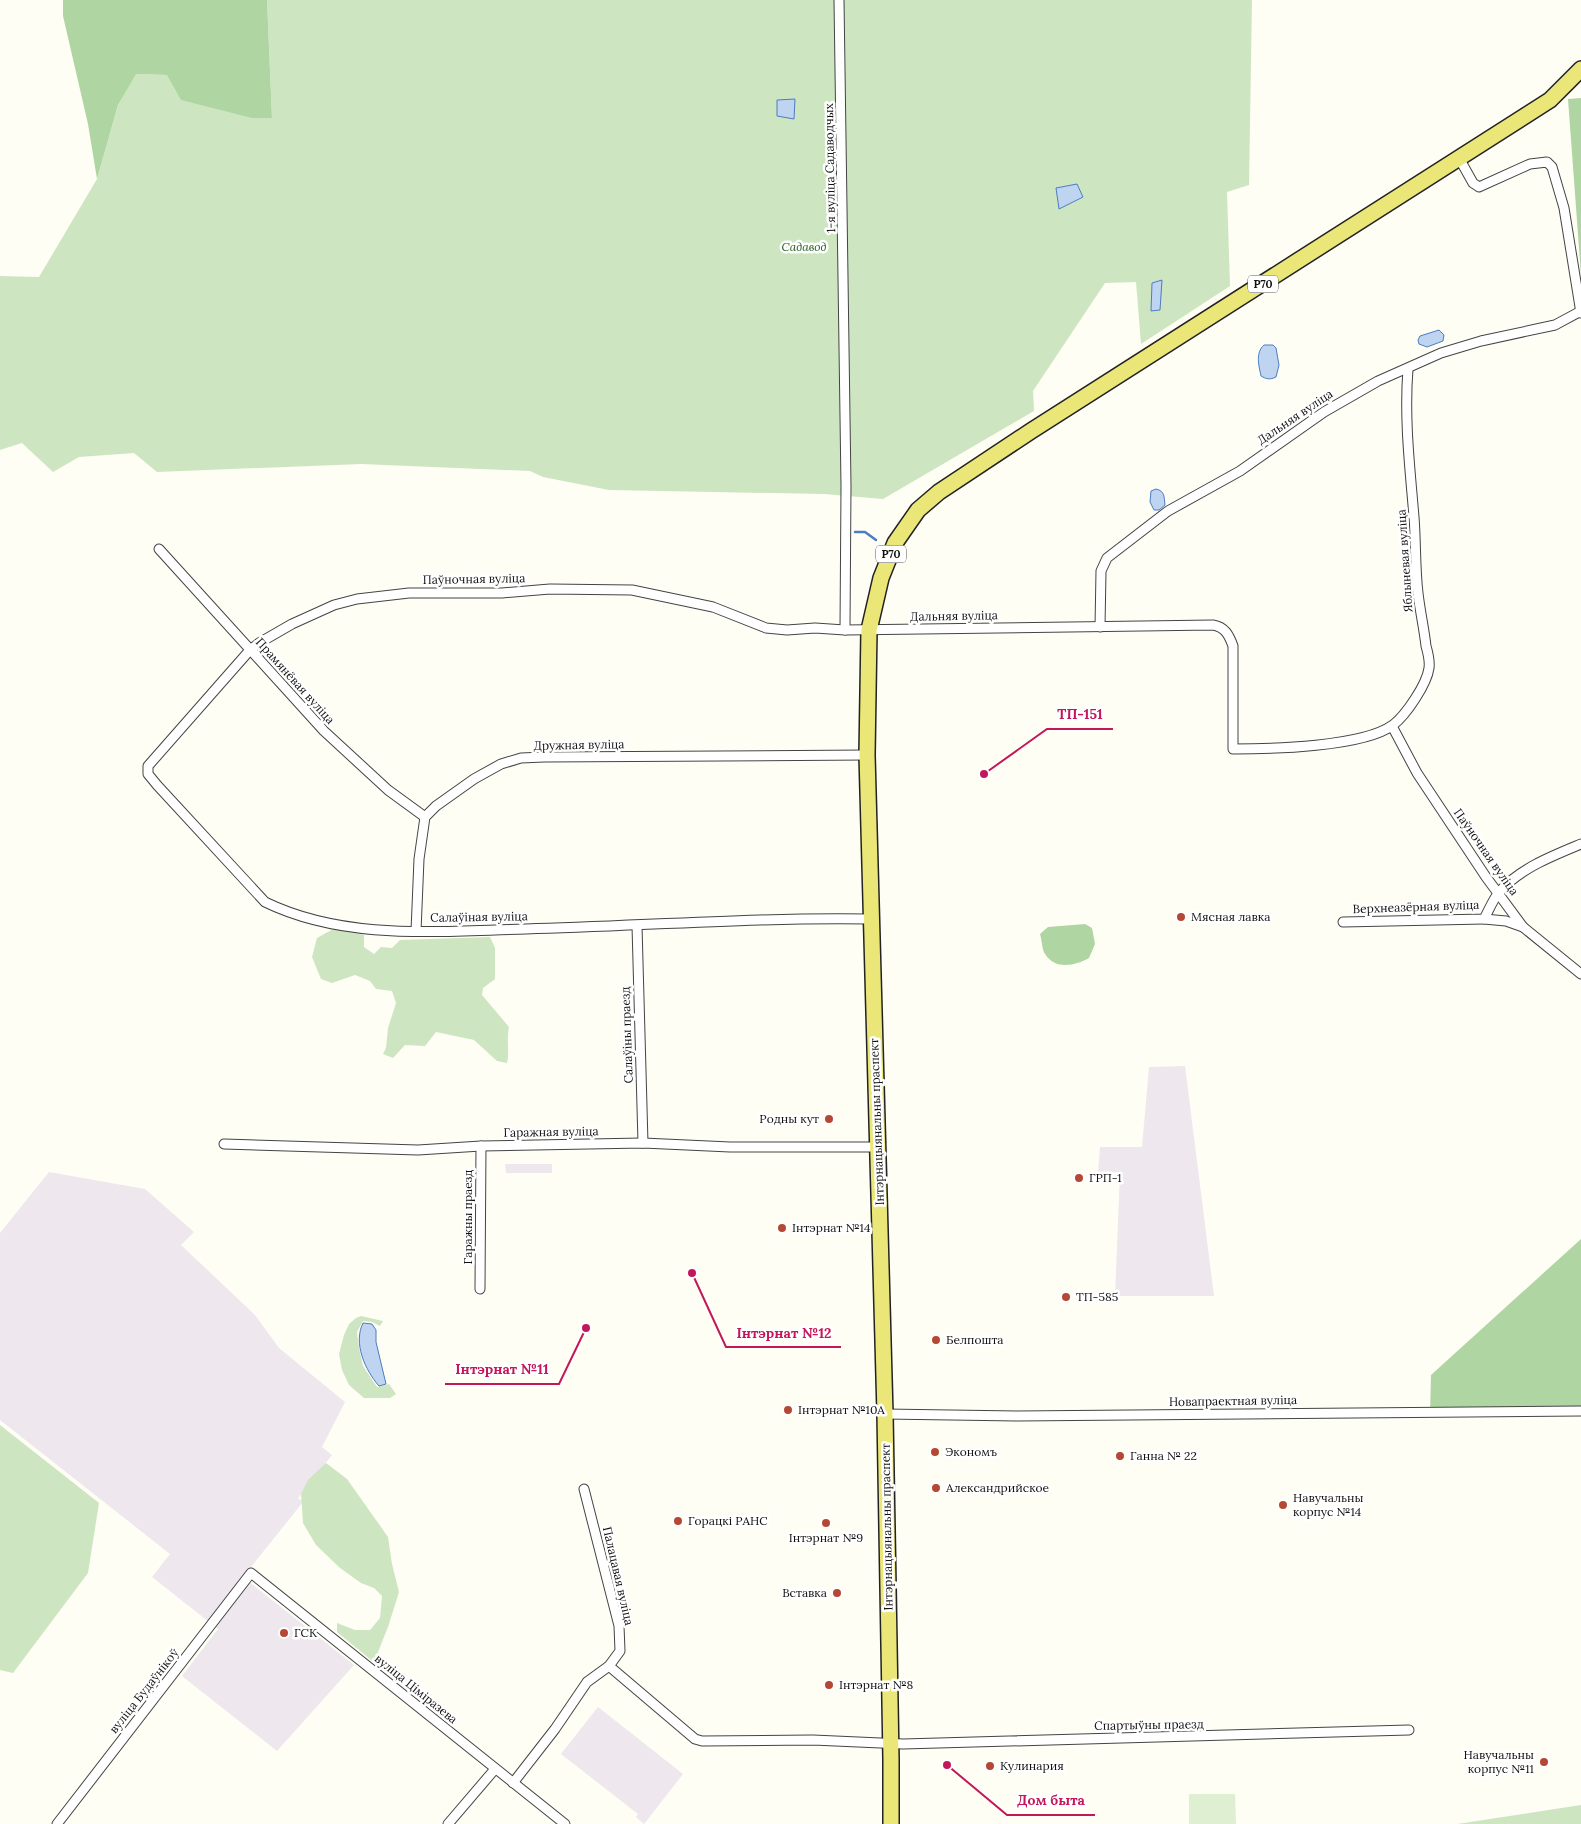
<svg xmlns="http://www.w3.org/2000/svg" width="1581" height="1824" font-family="Lora,serif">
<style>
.industrial{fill:#eee7ed}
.green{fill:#cde6c1}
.forest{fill:#afd6a2}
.pitch{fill:#dfefd2}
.water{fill:#bed4f1;stroke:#4c7cc1}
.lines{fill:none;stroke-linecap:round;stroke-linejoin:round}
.stream{stroke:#4c7cc1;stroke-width:2.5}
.street-casing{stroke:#444;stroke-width:11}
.primary-casing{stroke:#222;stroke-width:18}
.street{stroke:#fff;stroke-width:9}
.primary{stroke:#ebe678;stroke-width:15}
.poi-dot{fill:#b54735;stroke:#fff;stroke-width:2}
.labels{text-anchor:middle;stroke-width:5;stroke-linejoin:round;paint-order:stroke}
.shield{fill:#fff;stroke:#585858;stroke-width:1}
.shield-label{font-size:11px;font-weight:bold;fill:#111}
.street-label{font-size:12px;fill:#111;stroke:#fff}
.park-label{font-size:12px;font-style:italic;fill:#276326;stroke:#fff}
.poi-label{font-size:12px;fill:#111;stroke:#fff;text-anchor:start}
.leader{fill:none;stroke:#c2185b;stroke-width:2}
.callout-dot{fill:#c2185b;stroke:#fff;stroke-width:2}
.callout-label{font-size:14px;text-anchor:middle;font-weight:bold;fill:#c2185b;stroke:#fff;stroke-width:5;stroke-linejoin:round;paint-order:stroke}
</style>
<rect width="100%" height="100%" fill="#fefef5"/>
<!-- industrial -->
<g class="industrial">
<polygon points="1185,1066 1214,1296 1115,1296 1120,1172 1098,1173 1100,1147 1142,1147 1149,1067"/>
<polygon points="505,1164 552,1164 552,1173 506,1173"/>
<polygon points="49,1172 145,1189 194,1232 181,1245 255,1315 279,1348 345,1402 322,1447 332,1455 298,1498 303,1502 243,1577 354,1665 277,1751 182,1676 218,1629 152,1577 170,1554 0,1420 0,1233"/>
<polygon points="598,1707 683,1774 644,1824 636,1817 638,1814 561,1754"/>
</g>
<!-- green -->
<g class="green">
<polygon points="267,0 1252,0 1249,185 1227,192 1230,286 1141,344 1136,282 1105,283 1033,391 1034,411 883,499 824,494 609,490 543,477 530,471 361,464 157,472 134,453 79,457 53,472 22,443 0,450 0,276 39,277 97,179 118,105 135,74 167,75 272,118"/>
<path d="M333,929L364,935V947L374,954L381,947L392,948L400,940L490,937L495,948V979L483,988L482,995L509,1027C506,1040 510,1051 507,1063L497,1061L474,1040L436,1032L425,1046L405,1045L393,1058L383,1054L386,1048L388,1028L396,1003L392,991L376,989L370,981L355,975L332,983L321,979L312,957L317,938Z"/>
<polygon points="361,1316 383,1321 380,1326 372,1322 363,1321 357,1332 359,1348 363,1366 377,1387 389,1384 396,1394 390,1398 364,1398 349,1385 342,1370 339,1354 344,1335 349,1324 356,1318"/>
<polygon points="0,1425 99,1503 88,1573 13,1673 0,1670"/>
<polygon points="326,1463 347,1479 388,1537 392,1564 399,1592 388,1627 378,1652 394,1672 398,1682 337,1632 337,1623 355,1630 370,1630 380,1618 382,1596 374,1588 361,1583 340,1568 316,1545 303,1523 301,1494 308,1480"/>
<polygon points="1581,1805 1581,1824 1457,1824"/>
</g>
<!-- forest -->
<g class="forest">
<polygon points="63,0 267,0 272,118 252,118 181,100 167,75 136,74 118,105 97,179 88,124 63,16"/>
<polygon points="1581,98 1581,275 1568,99"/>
<path d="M1085,924L1092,928L1095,944L1089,958C1075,966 1055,970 1045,954C1042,950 1042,940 1040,934L1048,927Z"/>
<polygon points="1581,1239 1581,1406 1430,1416 1431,1375"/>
</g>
<!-- pitch -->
<polygon class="pitch" points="1189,1794 1235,1794 1236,1824 1189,1824"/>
<!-- water -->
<g class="water">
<polygon points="795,99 794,119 777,116 777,100"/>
<polygon points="1077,184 1083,197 1059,209 1056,188"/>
<polygon points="1162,280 1160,310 1151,311 1152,283"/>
<polygon points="1439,330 1444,335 1443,341 1427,347 1419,344 1418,340 1420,336"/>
<path d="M1264,345H1273L1276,348L1279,365L1276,377C1270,380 1266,379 1261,376C1259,366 1255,353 1264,345Z"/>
<path d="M1156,489C1165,491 1164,497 1165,505L1159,510H1154L1150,502L1151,491Z"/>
<path d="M363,1323L372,1324L376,1330V1342L386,1384L379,1386C365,1370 353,1343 363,1323Z"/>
</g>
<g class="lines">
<!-- stream -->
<polyline class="stream" points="855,532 865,532 876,540"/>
<defs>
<g id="street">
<polyline points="839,0 846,486 845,630"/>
<polyline points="1459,158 1473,183 1479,187 1530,164 1547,162 1552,167 1564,208 1581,313"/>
<polyline points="159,549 324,731 388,790 425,817"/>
<polyline points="1100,627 1101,571 1107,558 1168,511 1240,471 1324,412 1378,381 1441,353 1481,341 1555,325 1581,311"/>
<polyline points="1392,726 1417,773 1486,877 1523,927 1581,974"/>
<path d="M872,919C757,917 641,926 526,929C439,931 345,941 265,902L157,785L148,774V766L250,650L259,643L292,624L334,605L357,599L409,593H502L550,589L632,590L713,607L766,628L787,630L815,628L845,630L1213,625C1225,627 1229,635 1233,646V749C1271,749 1363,747 1393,725C1406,715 1427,684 1429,668C1430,661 1428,653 1426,646C1424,628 1420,611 1418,593C1415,568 1416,542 1414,517C1410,468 1404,419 1408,369"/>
<polyline points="1484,919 1506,921 1523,927"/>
<path d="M1343,922L1484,919C1489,910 1493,899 1500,891C1521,868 1552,856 1581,844"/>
<polyline points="637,926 643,1143"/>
<polyline points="416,931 419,859 425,817 436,806 474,779 501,764 521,758 544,757 867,755"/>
<polyline points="224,1144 418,1150 481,1146 643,1143 730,1147 878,1147"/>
<polyline points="480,1289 481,1146"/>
<polyline points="885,1414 1017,1416 1581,1411"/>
<polyline points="609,1666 695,1739 702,1741 813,1740 903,1744 1409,1730"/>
<polyline points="513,1783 555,1729 587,1682 609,1666 620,1651 619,1626 584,1489"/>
<polyline points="57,1824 251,1573 565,1824"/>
<polyline points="448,1824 495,1769"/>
</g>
<polyline id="primary" points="891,1824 891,1759 885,1414 867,755 869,630 881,578 895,543 918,510 939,492 1031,431 1550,100 1581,69"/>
</defs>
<!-- street casing -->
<use href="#street" class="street-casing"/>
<!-- primary casing -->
<use href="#primary" class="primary-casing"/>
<!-- street -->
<use href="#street" class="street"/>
<!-- primary -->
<use href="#primary" class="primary"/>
</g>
<!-- markers -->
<g class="poi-dot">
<circle cx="1181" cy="917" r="5"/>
<circle cx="829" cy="1119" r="5"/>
<circle cx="1079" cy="1178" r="5"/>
<circle cx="782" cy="1228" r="5"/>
<circle cx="1066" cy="1297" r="5"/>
<circle cx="936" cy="1340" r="5"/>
<circle cx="788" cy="1410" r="5"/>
<circle cx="935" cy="1452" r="5"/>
<circle cx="1120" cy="1456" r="5"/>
<circle cx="936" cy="1488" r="5"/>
<circle cx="1283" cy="1505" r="5"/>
<circle cx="678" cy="1521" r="5"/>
<circle cx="826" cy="1523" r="5"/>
<circle cx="837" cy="1593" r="5"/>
<circle cx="284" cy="1633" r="5"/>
<circle cx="829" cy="1685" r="5"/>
<circle cx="1544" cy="1762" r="5"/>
<circle cx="990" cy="1766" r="5"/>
</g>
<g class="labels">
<!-- shield labels -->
<g class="shield">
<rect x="1248" y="275.5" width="30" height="17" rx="4"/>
<rect x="876" y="545.5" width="30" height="17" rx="4"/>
</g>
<g class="shield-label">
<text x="1263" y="288">Р70</text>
<text x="891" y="558">Р70</text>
</g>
<!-- street labels -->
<g class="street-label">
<text transform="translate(830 168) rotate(-91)" y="4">1-я вуліца Садаводчых</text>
<text transform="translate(1295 417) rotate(-34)" y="4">Дальняя вуліца</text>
<text transform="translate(1405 561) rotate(-94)" y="4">Яблыневая вуліца</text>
<text transform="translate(474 579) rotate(-1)" y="4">Паўночная вуліца</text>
<text transform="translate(954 616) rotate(-1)" y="4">Дальняя вуліца</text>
<text transform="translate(295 681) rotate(48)" y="4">Прамянёвая вуліца</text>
<text transform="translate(579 745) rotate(-1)" y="4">Дружная вуліца</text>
<text transform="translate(1486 852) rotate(55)" y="4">Паўночная вуліца</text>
<text transform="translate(1416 907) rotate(-2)" y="4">Верхнеазёрная вуліца</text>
<text transform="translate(479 917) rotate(-1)" y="4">Салаўіная вуліца</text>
<text transform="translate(627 1035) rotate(-92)" y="4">Салаўіны праезд</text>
<text transform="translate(877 1122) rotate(-92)" y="4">Інтэрнацыянальны праспект</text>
<text transform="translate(551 1132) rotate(-1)" y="4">Гаражная вуліца</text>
<text transform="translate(468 1217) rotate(-90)" y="4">Гаражны праезд</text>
<text transform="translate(1233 1401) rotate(-1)" y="4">Новапраектная вуліца</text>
<text transform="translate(887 1527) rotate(-91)" y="4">Інтэрнацыянальны праспект</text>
<text transform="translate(618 1576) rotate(77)" y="4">Палацавая вуліца</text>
<text transform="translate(416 1689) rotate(39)" y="4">вуліца Ціміразева</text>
<text transform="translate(144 1691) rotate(-52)" y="4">вуліца Будаўнікоў</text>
<text transform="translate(1149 1725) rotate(-1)" y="4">Спартыўны праезд</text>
</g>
<!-- park labels -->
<g class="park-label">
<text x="804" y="251">Садавод</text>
</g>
<!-- poi labels -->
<g class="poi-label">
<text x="1191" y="921">Мясная лавка</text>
<text x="819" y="1123" text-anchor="end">Родны кут</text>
<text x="1089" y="1182">ГРП-1</text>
<text x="792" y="1232">Інтэрнат №14</text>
<text x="1076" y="1301">ТП-585</text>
<text x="946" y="1344">Белпошта</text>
<text x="798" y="1414">Інтэрнат №10А</text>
<text x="945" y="1456">Экономъ</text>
<text x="1130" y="1460">Ганна № 22</text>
<text x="946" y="1492">Александрийское</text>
<text x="1293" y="1502">Навучальны<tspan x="1293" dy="14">корпус №14</tspan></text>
<text x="688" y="1525">Горацкі РАНС</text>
<text x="826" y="1542" text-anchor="middle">Інтэрнат №9</text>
<text x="827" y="1597" text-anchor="end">Вставка</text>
<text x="294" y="1637">ГСК</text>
<text x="839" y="1689">Інтэрнат №8</text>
<text x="1534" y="1759" text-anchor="end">Навучальны<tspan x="1534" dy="14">корпус №11</tspan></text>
<text x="1000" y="1770">Кулинария</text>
</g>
</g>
<!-- callouts -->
<path class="leader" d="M984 774L1047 729H1113M692 1273L726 1347H841M586 1328L559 1384H445M947 1765L1007 1815H1095"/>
<g class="callout-dot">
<circle cx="984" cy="774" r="5"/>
<circle cx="692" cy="1273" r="5"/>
<circle cx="586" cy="1328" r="5"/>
<circle cx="947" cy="1765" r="5"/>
</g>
<g class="callout-label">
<text x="1080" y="719">ТП-151</text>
<text x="784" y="1338">Інтэрнат №12</text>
<text x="502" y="1374">Інтэрнат №11</text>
<text x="1051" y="1805">Дом быта</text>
</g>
</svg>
